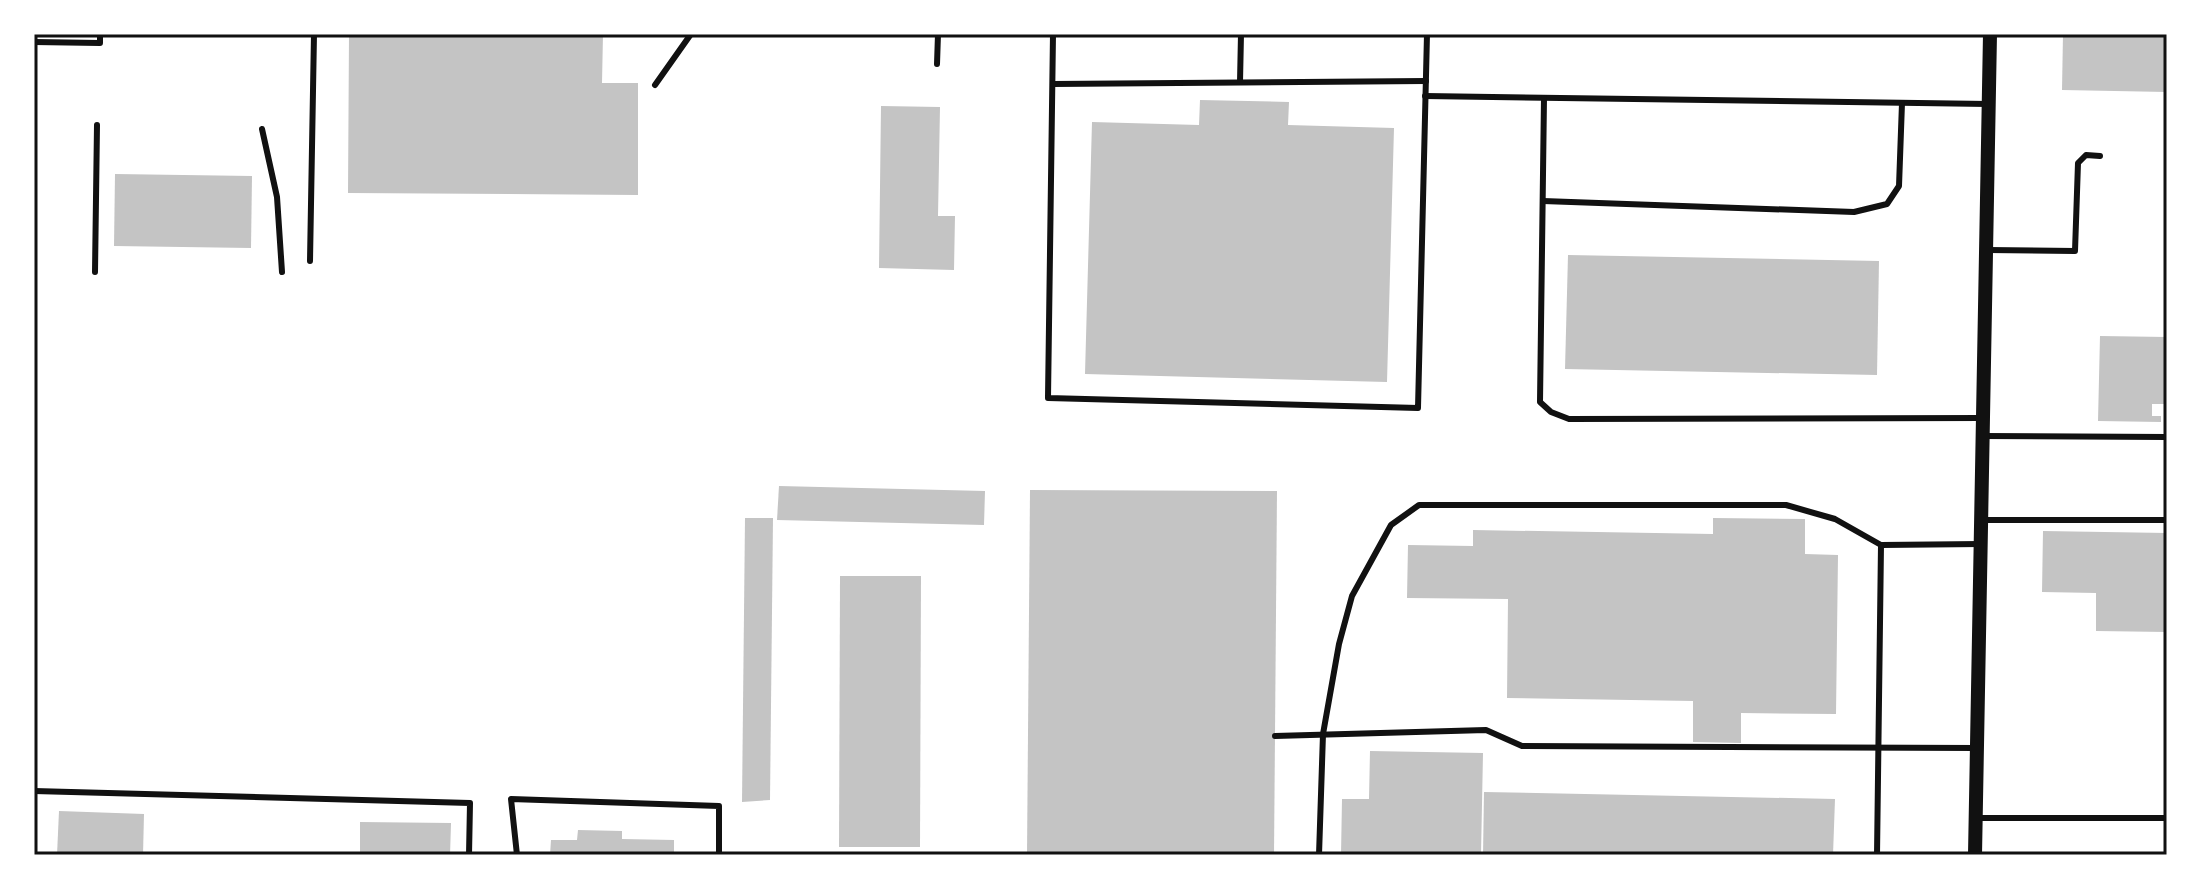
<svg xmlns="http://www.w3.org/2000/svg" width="2201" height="889" font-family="Raleway,sans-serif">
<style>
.building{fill:#c4c4c4}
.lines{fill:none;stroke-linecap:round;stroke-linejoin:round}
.service{stroke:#111;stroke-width:6}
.tertiary{stroke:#111;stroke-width:14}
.neatline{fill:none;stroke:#111;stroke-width:3}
</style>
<rect width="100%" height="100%" fill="#fff"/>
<!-- building -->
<g class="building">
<polygon points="349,34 603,34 602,83 638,83 638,195 348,193"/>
<polygon points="2063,34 2167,34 2167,92 2062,90"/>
<polygon points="1200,100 1289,102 1288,125 1394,128 1387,382 1085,374 1092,122 1199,125"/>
<polygon points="881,106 940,107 938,216 955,216 954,270 879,268"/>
<polygon points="115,174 252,176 251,248 114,246"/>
<polygon points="1568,255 1879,261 1877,375 1565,369"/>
<polygon points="2100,336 2167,337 2167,404 2152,404 2152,416 2161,416 2161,422 2098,421"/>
<polygon points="779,486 985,491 984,525 777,520"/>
<polygon points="1030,490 1277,491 1274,855 1027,855"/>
<polygon points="745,518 773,518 770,800 742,802"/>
<polygon points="1713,518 1805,519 1805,554 1838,555 1836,714 1741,713 1741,743 1693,742 1693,701 1507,698 1508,599 1407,598 1408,545 1473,546 1473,530 1713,534"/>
<polygon points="2043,531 2167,533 2167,632 2096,631 2096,593 2042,592"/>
<polygon points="840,576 921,576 920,847 839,847"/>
<polygon points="1370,751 1483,753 1481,855 1341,855 1342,799 1369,799"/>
<polygon points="1484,792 1835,799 1833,855 1483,855"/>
<polygon points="59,811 144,814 143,855 57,855"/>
<polygon points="360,822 451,823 450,855 360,855"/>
<polygon points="578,830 622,831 622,839 674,840 674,855 550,855 551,840 577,840"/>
</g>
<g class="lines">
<!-- service -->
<g class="service">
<polyline points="1053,34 1048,398 1418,408 1427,34"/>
<polyline points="34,42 100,43 100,34"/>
<polyline points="937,64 938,34"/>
<polyline points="1240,82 1241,34"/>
<polyline points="1053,84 1426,81"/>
<polyline points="655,85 691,34"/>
<polyline points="1425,96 1988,104"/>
<polyline points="1544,98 1540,402 1551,412 1569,419 1983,418"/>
<polyline points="262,129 277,197 282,272"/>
<polyline points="1543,201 1854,212 1887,204 1899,186 1902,103"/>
<polyline points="1988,250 2075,251 2078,163 2086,155 2100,156"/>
<polyline points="310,261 314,34"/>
<polyline points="95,272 97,125"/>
<polyline points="1983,436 2167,437"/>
<polyline points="1981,520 2167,520"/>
<polyline points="1275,736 1486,730 1522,746 1976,748"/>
<polyline points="34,791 470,803 469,855"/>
<polyline points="1976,818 2167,818"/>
<polyline points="517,855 511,799 719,806 719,855"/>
<polyline points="1319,855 1323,734 1339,644 1352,596 1391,525 1419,505 1786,505 1835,519 1881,545"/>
<polyline points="1877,855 1881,545 1981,544"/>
</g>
<!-- tertiary -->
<polyline class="tertiary" points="1975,855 1990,34"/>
</g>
<!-- border -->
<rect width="2201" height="889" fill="none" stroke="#ffffff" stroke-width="72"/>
<rect x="36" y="36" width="2129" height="817" class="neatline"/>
</svg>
